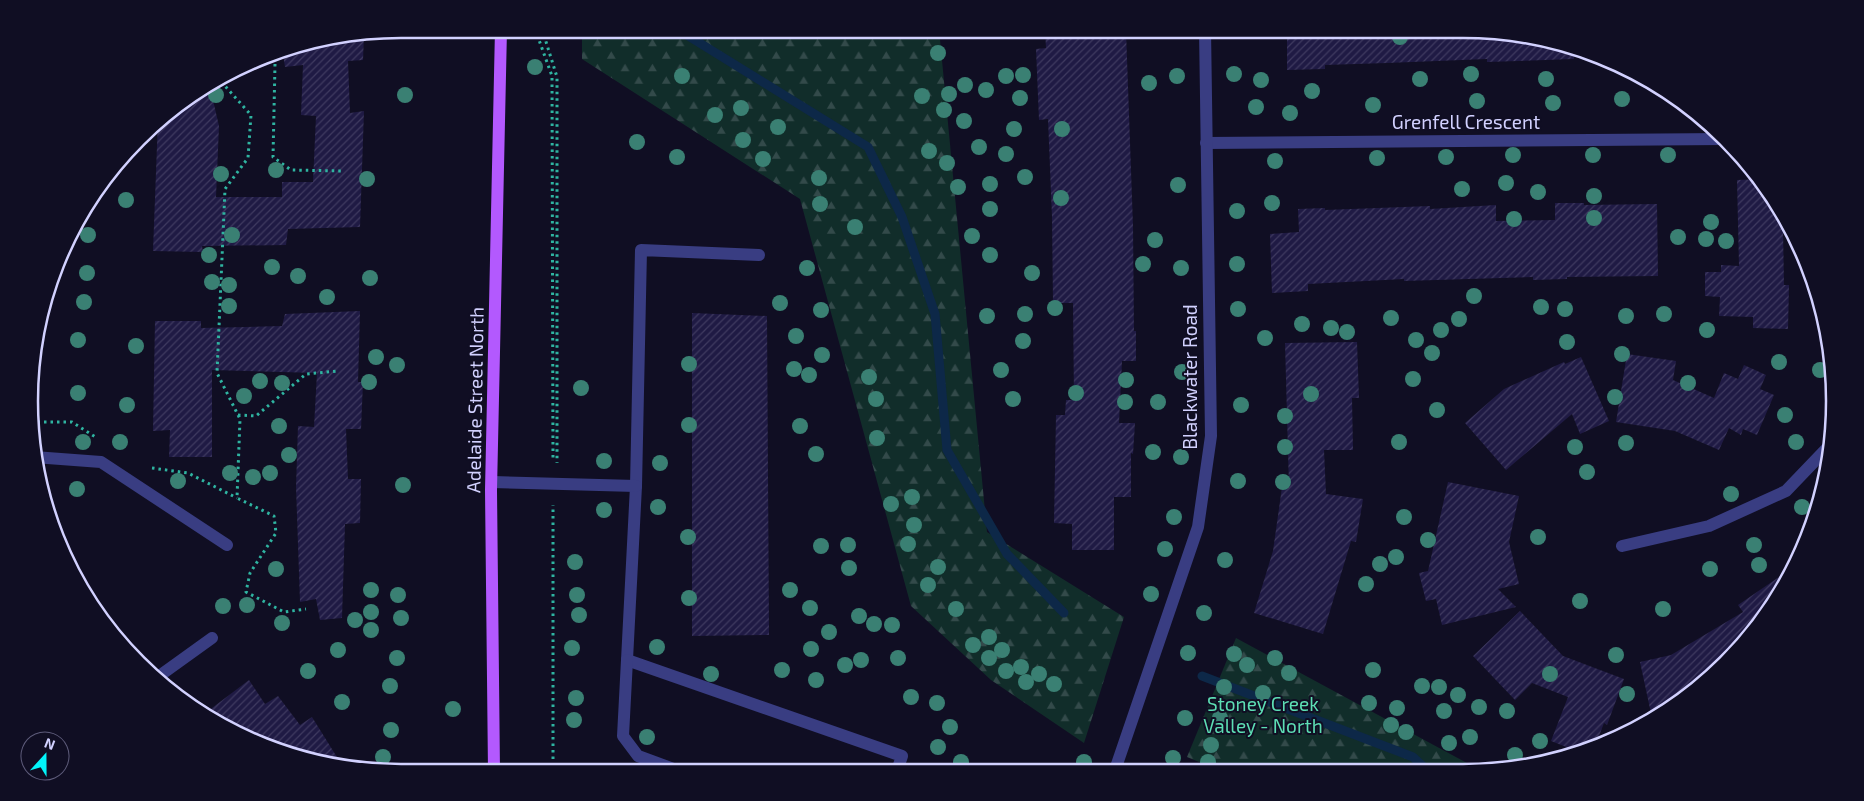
<svg xmlns="http://www.w3.org/2000/svg" width="1864" height="801" font-family="'Exo 2',sans-serif">
<style>
.forest{fill:url(#forest-firs)}
.lines{fill:none;stroke-linecap:round;stroke-linejoin:round}
.stream{stroke:#0d2848;stroke-width:9}
.building{fill:url(#building-hatch)}
.path{stroke:#2fb4a1;stroke-width:3;stroke-dasharray:2.5 4;stroke-linecap:butt}
.minor{stroke:#393d82;stroke-width:12}
.major{stroke:#b359fe;stroke-width:12}
.tree{fill:#3a8073}
.labels{text-anchor:middle;stroke-width:4;stroke-linejoin:round;paint-order:stroke}
.street-label{font-size:19px;fill:#d2d1ff;stroke:#100e23}
.park-label{font-size:19px;fill:#5ddeb4;stroke:#100e23}
.rim{fill:none;stroke:#d2d1ff;stroke-width:2.5}
</style>
<defs>
<pattern id="forest-firs" width="22" height="20" patternUnits="userSpaceOnUse" patternTransform="scale(1.25)"><rect width="22" height="20" fill="#112d2a"/><path d="M5 1l3.5 6h-7zM16 11l3.5 6h-7z" fill="#334a4a"/></pattern>
<pattern id="building-hatch" width="6" height="6" patternUnits="userSpaceOnUse" patternTransform="scale(1.25)"><rect width="6" height="6" fill="#1f1a44"/><path d="M-1 1l2-2M0 6l6-6M5 7l2-2" fill="none" stroke="#3f3a60"/></pattern>
</defs>
<rect width="100%" height="100%" fill="#100e23"/>
<!-- forest -->
<g class="forest">
<polygon points="582,29 939,29 987,532 1124,617 1084,743 991,680 911,606 800,199 582,59"/>
<polygon points="1236,638 1478,769 1218,770 1187,757"/>
</g>
<g class="lines">
<!-- stream -->
<g class="stream">
<polyline points="677,29 868,147 902,217 935,314 947,450 1007,554 1064,613"/>
<polyline points="1202,676 1413,757 1426,769"/>
</g>
</g>
<!-- building -->
<g class="building">
<polygon points="1045,29 1126,31 1133,226 1134,331 1136,331 1136,361 1122,361 1119,423 1135,423 1133,454 1131,453 1131,497 1114,497 1114,550 1072,550 1072,524 1054,523 1056,415 1065,415 1066,400 1074,400 1073,303 1053,303 1052,217 1048,119 1039,120 1036,49 1046,48"/>
<polygon points="1287,29 1464,29 1575,47 1574,59 1487,62 1487,59 1387,63 1325,65 1325,69 1287,70"/>
<polygon points="364,35 363,60 348,61 350,113 364,111 360,227 288,229 286,245 202,246 203,252 153,251 158,119 209,83 219,126 216,197 282,197 282,182 313,182 316,116 301,115 303,65 285,67 282,48"/>
<polygon points="1762,179 1792,228 1783,229 1784,285 1789,285 1788,329 1753,328 1753,317 1719,316 1720,297 1705,296 1705,272 1721,272 1721,265 1739,266 1737,180"/>
<polygon points="1555,203 1584,203 1584,205 1657,204 1658,276 1567,277 1567,279 1533,280 1533,277 1404,281 1404,279 1308,284 1308,291 1272,293 1270,234 1299,232 1298,209 1325,208 1325,210 1430,206 1430,209 1496,205 1496,221 1555,220"/>
<polygon points="360,311 358,382 363,382 361,429 346,429 348,479 361,479 360,523 345,524 342,618 320,620 316,599 300,602 296,487 298,426 314,427 317,373 212,370 212,457 169,457 170,430 153,431 155,321 201,321 201,328 282,326 285,314"/>
<polygon points="692,313 767,316 769,635 692,636"/>
<polygon points="1357,342 1359,398 1352,398 1353,450 1324,450 1326,494 1363,499 1356,542 1351,541 1323,634 1254,613 1273,551 1282,487 1289,488 1285,343"/>
<polygon points="1627,354 1676,361 1673,380 1714,398 1724,373 1738,379 1744,365 1766,375 1760,389 1774,395 1757,435 1743,429 1741,435 1729,428 1719,450 1675,431 1616,422"/>
<polygon points="1581,357 1609,421 1580,434 1572,414 1506,470 1465,423 1504,389 1564,362 1565,364"/>
<polygon points="1448,482 1519,496 1509,542 1519,584 1498,589 1516,607 1442,625 1436,599 1426,601 1419,573 1428,571"/>
<polygon points="1792,568 1772,607 1708,680 1652,718 1640,662 1671,655 1743,612 1738,605"/>
<polygon points="1520,611 1563,656 1624,679 1607,725 1604,723 1596,744 1574,750 1551,741 1568,697 1532,683 1515,700 1473,656"/>
<polygon points="249,680 265,704 278,696 300,725 312,717 340,762 281,752 216,723 208,711"/>
</g>
<g class="lines">
<!-- path -->
<g class="path">
<polyline points="535,29 552,76 553,461"/>
<polyline points="542,29 557,77 557,463"/>
<polyline points="275,64 273,157 291,170 344,171"/>
<polyline points="217,77 251,115 248,158 225,189 217,373 240,419 237,498 274,516 276,533 250,573 246,592 284,612 306,609"/>
<polyline points="238,415 256,416 306,374 337,371"/>
<polyline points="31,422 72,422 97,438"/>
<polyline points="152,468 188,473 237,498"/>
<polyline points="553,772 553,505"/>
</g>
<!-- minor -->
<g class="minor">
<polyline points="1206,143 1725,139"/>
<polyline points="759,255 641,250 636,486 627,660 902,756 897,771"/>
<polyline points="34,457 101,462 227,545"/>
<polyline points="492,482 636,486"/>
<polyline points="1622,546 1709,526 1786,491 1832,443"/>
<polyline points="627,660 623,736 638,756 679,771"/>
<polyline points="155,679 212,638"/>
<polyline points="1115,770 1198,527 1211,436 1205,29"/>
</g>
<!-- major -->
<polyline class="major" points="494,772 491,490 501,29"/>
</g>
<!-- trees -->
<g class="tree">
<circle cx="1400" cy="37" r="8"/>
<circle cx="938" cy="53" r="8"/>
<circle cx="535" cy="67" r="8"/>
<circle cx="1234" cy="74" r="8"/>
<circle cx="1471" cy="74" r="8"/>
<circle cx="1023" cy="75" r="8"/>
<circle cx="682" cy="76" r="8"/>
<circle cx="1006" cy="76" r="8"/>
<circle cx="1177" cy="76" r="8"/>
<circle cx="1420" cy="79" r="8"/>
<circle cx="1546" cy="79" r="8"/>
<circle cx="1261" cy="80" r="8"/>
<circle cx="1149" cy="83" r="8"/>
<circle cx="965" cy="85" r="8"/>
<circle cx="986" cy="90" r="8"/>
<circle cx="1312" cy="91" r="8"/>
<circle cx="949" cy="94" r="8"/>
<circle cx="216" cy="95" r="8"/>
<circle cx="405" cy="95" r="8"/>
<circle cx="922" cy="96" r="8"/>
<circle cx="1020" cy="98" r="8"/>
<circle cx="1622" cy="99" r="8"/>
<circle cx="1477" cy="101" r="8"/>
<circle cx="1553" cy="103" r="8"/>
<circle cx="1373" cy="105" r="8"/>
<circle cx="1256" cy="107" r="8"/>
<circle cx="741" cy="108" r="8"/>
<circle cx="944" cy="110" r="8"/>
<circle cx="1290" cy="113" r="8"/>
<circle cx="715" cy="115" r="8"/>
<circle cx="964" cy="121" r="8"/>
<circle cx="778" cy="127" r="8"/>
<circle cx="1014" cy="129" r="8"/>
<circle cx="1062" cy="129" r="8"/>
<circle cx="743" cy="140" r="8"/>
<circle cx="637" cy="142" r="8"/>
<circle cx="979" cy="147" r="8"/>
<circle cx="929" cy="151" r="8"/>
<circle cx="1006" cy="154" r="8"/>
<circle cx="1513" cy="155" r="8"/>
<circle cx="1593" cy="155" r="8"/>
<circle cx="1668" cy="155" r="8"/>
<circle cx="677" cy="157" r="8"/>
<circle cx="1446" cy="157" r="8"/>
<circle cx="1377" cy="158" r="8"/>
<circle cx="763" cy="159" r="8"/>
<circle cx="1275" cy="161" r="8"/>
<circle cx="947" cy="163" r="8"/>
<circle cx="276" cy="170" r="8"/>
<circle cx="221" cy="174" r="8"/>
<circle cx="1025" cy="177" r="8"/>
<circle cx="819" cy="178" r="8"/>
<circle cx="367" cy="179" r="8"/>
<circle cx="1506" cy="183" r="8"/>
<circle cx="990" cy="184" r="8"/>
<circle cx="1178" cy="185" r="8"/>
<circle cx="958" cy="187" r="8"/>
<circle cx="1462" cy="189" r="8"/>
<circle cx="1538" cy="192" r="8"/>
<circle cx="1594" cy="196" r="8"/>
<circle cx="1061" cy="198" r="8"/>
<circle cx="126" cy="200" r="8"/>
<circle cx="1272" cy="203" r="8"/>
<circle cx="820" cy="204" r="8"/>
<circle cx="990" cy="209" r="8"/>
<circle cx="1237" cy="211" r="8"/>
<circle cx="1594" cy="218" r="8"/>
<circle cx="1514" cy="219" r="8"/>
<circle cx="1711" cy="222" r="8"/>
<circle cx="855" cy="227" r="8"/>
<circle cx="88" cy="235" r="8"/>
<circle cx="232" cy="235" r="8"/>
<circle cx="972" cy="236" r="8"/>
<circle cx="1678" cy="237" r="8"/>
<circle cx="1706" cy="239" r="8"/>
<circle cx="1155" cy="240" r="8"/>
<circle cx="1726" cy="241" r="8"/>
<circle cx="209" cy="255" r="8"/>
<circle cx="990" cy="255" r="8"/>
<circle cx="1143" cy="264" r="8"/>
<circle cx="1237" cy="264" r="8"/>
<circle cx="272" cy="267" r="8"/>
<circle cx="807" cy="268" r="8"/>
<circle cx="1181" cy="268" r="8"/>
<circle cx="87" cy="273" r="8"/>
<circle cx="1032" cy="273" r="8"/>
<circle cx="298" cy="276" r="8"/>
<circle cx="370" cy="278" r="8"/>
<circle cx="212" cy="282" r="8"/>
<circle cx="229" cy="285" r="8"/>
<circle cx="1474" cy="296" r="8"/>
<circle cx="327" cy="297" r="8"/>
<circle cx="84" cy="302" r="8"/>
<circle cx="780" cy="303" r="8"/>
<circle cx="229" cy="306" r="8"/>
<circle cx="1541" cy="307" r="8"/>
<circle cx="1055" cy="308" r="8"/>
<circle cx="1238" cy="309" r="8"/>
<circle cx="1565" cy="309" r="8"/>
<circle cx="821" cy="310" r="8"/>
<circle cx="1025" cy="314" r="8"/>
<circle cx="1664" cy="314" r="8"/>
<circle cx="987" cy="316" r="8"/>
<circle cx="1626" cy="316" r="8"/>
<circle cx="1391" cy="318" r="8"/>
<circle cx="1459" cy="319" r="8"/>
<circle cx="1302" cy="324" r="8"/>
<circle cx="1331" cy="328" r="8"/>
<circle cx="1441" cy="330" r="8"/>
<circle cx="1707" cy="330" r="8"/>
<circle cx="1347" cy="332" r="8"/>
<circle cx="796" cy="336" r="8"/>
<circle cx="1265" cy="338" r="8"/>
<circle cx="78" cy="340" r="8"/>
<circle cx="1416" cy="340" r="8"/>
<circle cx="1023" cy="341" r="8"/>
<circle cx="1567" cy="342" r="8"/>
<circle cx="136" cy="346" r="8"/>
<circle cx="1432" cy="353" r="8"/>
<circle cx="1622" cy="354" r="8"/>
<circle cx="822" cy="355" r="8"/>
<circle cx="376" cy="357" r="8"/>
<circle cx="1779" cy="362" r="8"/>
<circle cx="689" cy="364" r="8"/>
<circle cx="397" cy="365" r="8"/>
<circle cx="794" cy="369" r="8"/>
<circle cx="1001" cy="370" r="8"/>
<circle cx="1820" cy="370" r="8"/>
<circle cx="1182" cy="372" r="8"/>
<circle cx="809" cy="375" r="8"/>
<circle cx="869" cy="377" r="8"/>
<circle cx="1413" cy="379" r="8"/>
<circle cx="1126" cy="380" r="8"/>
<circle cx="260" cy="381" r="8"/>
<circle cx="369" cy="382" r="8"/>
<circle cx="282" cy="383" r="8"/>
<circle cx="1688" cy="383" r="8"/>
<circle cx="581" cy="388" r="8"/>
<circle cx="78" cy="393" r="8"/>
<circle cx="1076" cy="393" r="8"/>
<circle cx="1311" cy="394" r="8"/>
<circle cx="244" cy="396" r="8"/>
<circle cx="1615" cy="397" r="8"/>
<circle cx="876" cy="399" r="8"/>
<circle cx="1013" cy="399" r="8"/>
<circle cx="1125" cy="402" r="8"/>
<circle cx="1158" cy="402" r="8"/>
<circle cx="127" cy="405" r="8"/>
<circle cx="1241" cy="405" r="8"/>
<circle cx="1437" cy="410" r="8"/>
<circle cx="1785" cy="415" r="8"/>
<circle cx="1285" cy="416" r="8"/>
<circle cx="689" cy="425" r="8"/>
<circle cx="279" cy="426" r="8"/>
<circle cx="800" cy="426" r="8"/>
<circle cx="877" cy="438" r="8"/>
<circle cx="83" cy="442" r="8"/>
<circle cx="120" cy="442" r="8"/>
<circle cx="1399" cy="442" r="8"/>
<circle cx="1796" cy="442" r="8"/>
<circle cx="1626" cy="443" r="8"/>
<circle cx="1285" cy="447" r="8"/>
<circle cx="1575" cy="447" r="8"/>
<circle cx="1153" cy="452" r="8"/>
<circle cx="816" cy="454" r="8"/>
<circle cx="289" cy="455" r="8"/>
<circle cx="1181" cy="457" r="8"/>
<circle cx="604" cy="461" r="8"/>
<circle cx="660" cy="463" r="8"/>
<circle cx="1587" cy="472" r="8"/>
<circle cx="230" cy="473" r="8"/>
<circle cx="270" cy="473" r="8"/>
<circle cx="253" cy="477" r="8"/>
<circle cx="178" cy="481" r="8"/>
<circle cx="1238" cy="481" r="8"/>
<circle cx="1283" cy="482" r="8"/>
<circle cx="403" cy="485" r="8"/>
<circle cx="77" cy="489" r="8"/>
<circle cx="1731" cy="494" r="8"/>
<circle cx="912" cy="497" r="8"/>
<circle cx="891" cy="504" r="8"/>
<circle cx="658" cy="507" r="8"/>
<circle cx="1802" cy="507" r="8"/>
<circle cx="604" cy="510" r="8"/>
<circle cx="1174" cy="517" r="8"/>
<circle cx="1404" cy="517" r="8"/>
<circle cx="914" cy="525" r="8"/>
<circle cx="688" cy="537" r="8"/>
<circle cx="1538" cy="537" r="8"/>
<circle cx="1428" cy="540" r="8"/>
<circle cx="908" cy="544" r="8"/>
<circle cx="848" cy="545" r="8"/>
<circle cx="1754" cy="545" r="8"/>
<circle cx="821" cy="546" r="8"/>
<circle cx="1165" cy="549" r="8"/>
<circle cx="1396" cy="557" r="8"/>
<circle cx="1225" cy="560" r="8"/>
<circle cx="575" cy="562" r="8"/>
<circle cx="1380" cy="564" r="8"/>
<circle cx="1759" cy="565" r="8"/>
<circle cx="938" cy="567" r="8"/>
<circle cx="849" cy="568" r="8"/>
<circle cx="276" cy="569" r="8"/>
<circle cx="1710" cy="569" r="8"/>
<circle cx="1366" cy="584" r="8"/>
<circle cx="928" cy="585" r="8"/>
<circle cx="371" cy="590" r="8"/>
<circle cx="790" cy="590" r="8"/>
<circle cx="1151" cy="594" r="8"/>
<circle cx="398" cy="595" r="8"/>
<circle cx="577" cy="595" r="8"/>
<circle cx="689" cy="598" r="8"/>
<circle cx="1580" cy="601" r="8"/>
<circle cx="247" cy="605" r="8"/>
<circle cx="223" cy="606" r="8"/>
<circle cx="810" cy="608" r="8"/>
<circle cx="956" cy="609" r="8"/>
<circle cx="1663" cy="609" r="8"/>
<circle cx="371" cy="612" r="8"/>
<circle cx="1204" cy="613" r="8"/>
<circle cx="579" cy="615" r="8"/>
<circle cx="859" cy="616" r="8"/>
<circle cx="401" cy="618" r="8"/>
<circle cx="355" cy="620" r="8"/>
<circle cx="282" cy="623" r="8"/>
<circle cx="874" cy="624" r="8"/>
<circle cx="892" cy="625" r="8"/>
<circle cx="371" cy="630" r="8"/>
<circle cx="829" cy="632" r="8"/>
<circle cx="989" cy="637" r="8"/>
<circle cx="973" cy="645" r="8"/>
<circle cx="657" cy="647" r="8"/>
<circle cx="572" cy="648" r="8"/>
<circle cx="811" cy="649" r="8"/>
<circle cx="338" cy="650" r="8"/>
<circle cx="1002" cy="650" r="8"/>
<circle cx="1188" cy="653" r="8"/>
<circle cx="1234" cy="654" r="8"/>
<circle cx="1616" cy="655" r="8"/>
<circle cx="397" cy="658" r="8"/>
<circle cx="898" cy="658" r="8"/>
<circle cx="989" cy="658" r="8"/>
<circle cx="1275" cy="658" r="8"/>
<circle cx="861" cy="660" r="8"/>
<circle cx="845" cy="665" r="8"/>
<circle cx="1247" cy="665" r="8"/>
<circle cx="1021" cy="667" r="8"/>
<circle cx="782" cy="670" r="8"/>
<circle cx="1373" cy="670" r="8"/>
<circle cx="308" cy="671" r="8"/>
<circle cx="1006" cy="671" r="8"/>
<circle cx="1289" cy="673" r="8"/>
<circle cx="711" cy="674" r="8"/>
<circle cx="1039" cy="674" r="8"/>
<circle cx="1550" cy="674" r="8"/>
<circle cx="816" cy="680" r="8"/>
<circle cx="1026" cy="682" r="8"/>
<circle cx="1054" cy="684" r="8"/>
<circle cx="390" cy="686" r="8"/>
<circle cx="1422" cy="686" r="8"/>
<circle cx="1224" cy="687" r="8"/>
<circle cx="1439" cy="687" r="8"/>
<circle cx="1263" cy="693" r="8"/>
<circle cx="1627" cy="694" r="8"/>
<circle cx="1458" cy="695" r="8"/>
<circle cx="911" cy="697" r="8"/>
<circle cx="576" cy="698" r="8"/>
<circle cx="342" cy="702" r="8"/>
<circle cx="937" cy="703" r="8"/>
<circle cx="1369" cy="703" r="8"/>
<circle cx="1479" cy="707" r="8"/>
<circle cx="1397" cy="708" r="8"/>
<circle cx="453" cy="709" r="8"/>
<circle cx="1444" cy="711" r="8"/>
<circle cx="1507" cy="711" r="8"/>
<circle cx="1185" cy="718" r="8"/>
<circle cx="1220" cy="718" r="8"/>
<circle cx="574" cy="720" r="8"/>
<circle cx="1391" cy="725" r="8"/>
<circle cx="950" cy="727" r="8"/>
<circle cx="391" cy="730" r="8"/>
<circle cx="1406" cy="732" r="8"/>
<circle cx="647" cy="737" r="8"/>
<circle cx="1470" cy="737" r="8"/>
<circle cx="1540" cy="741" r="8"/>
<circle cx="1449" cy="743" r="8"/>
<circle cx="1211" cy="745" r="8"/>
<circle cx="938" cy="747" r="8"/>
<circle cx="1515" cy="755" r="8"/>
<circle cx="383" cy="757" r="8"/>
<circle cx="1173" cy="758" r="8"/>
<circle cx="961" cy="762" r="8"/>
<circle cx="1084" cy="762" r="8"/>
<circle cx="1208" cy="762" r="8"/>
</g>
<g class="labels">
<!-- street labels -->
<g class="street-label">
<text x="1466" y="129">Grenfell Crescent</text>
<text transform="translate(1190 377) rotate(-90)" y="7">Blackwater Road</text>
<text transform="translate(475 400) rotate(-89)" y="7">Adelaide Street North</text>
</g>
<!-- park labels -->
<g class="park-label">
<text x="1263" y="711">Stoney Creek<tspan x="1263" dy="22">Valley - North</tspan></text>
</g>
</g>
<!-- crop -->
<path d="M0 0H1864V801H0ZM401 38H1463A363 363 0 0 1 1826 401V401A363 363 0 0 1 1463 764H401A363 363 0 0 1 38 401V401A363 363 0 0 1 401 38Z" fill="#100e23" fill-rule="evenodd"/>
<path class="rim" d="M401 38H1463A363 363 0 0 1 1826 401V401A363 363 0 0 1 1463 764H401A363 363 0 0 1 38 401V401A363 363 0 0 1 401 38Z"/>
<!-- north arrow -->
<g transform="translate(45 756) rotate(21)"><circle r="24" fill="#100e23" stroke="#5e5c7b"/>
<path d="M0-4L9 19L0 12L-9 19Z" fill="#02f4f9"/>
<text y="-8" font-size="14" font-weight="bold" text-anchor="middle" fill="#d2d1ff">N</text>
</g>
</svg>
